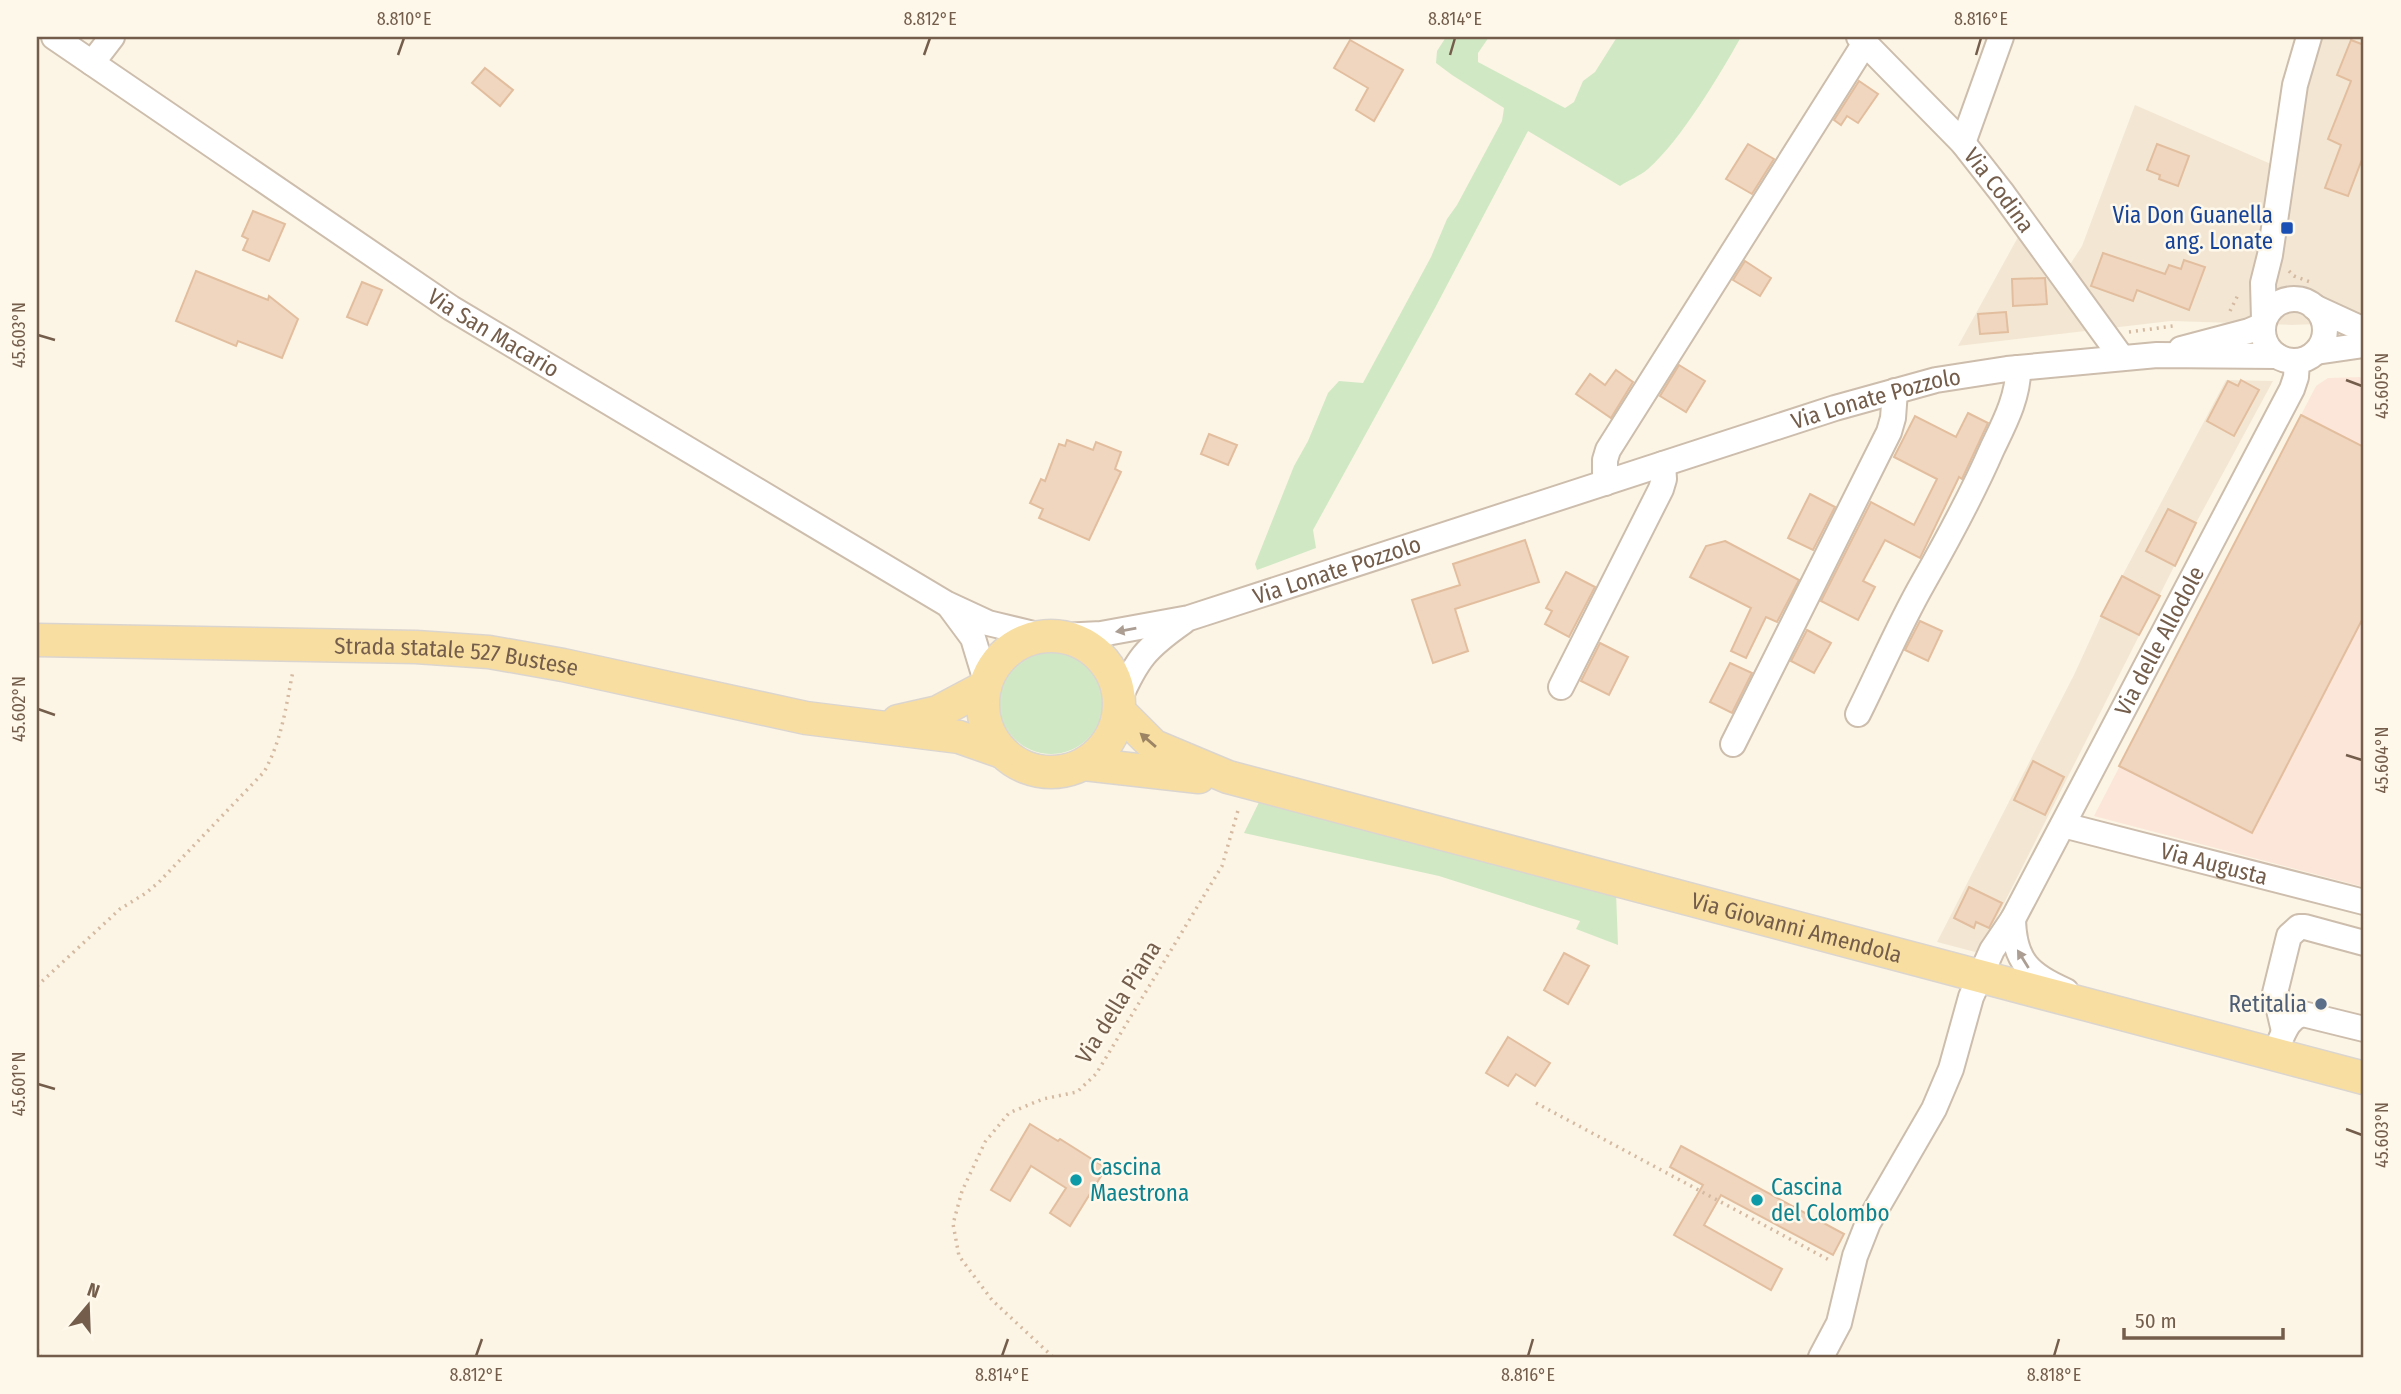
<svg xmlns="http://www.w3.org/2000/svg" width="2401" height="1394" font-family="'Fira Sans Condensed',sans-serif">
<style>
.residential{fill:#f3e7d4}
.commercial{fill:#fce6d9}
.green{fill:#d0e9c4}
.building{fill:#f0d6be;stroke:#e2be9f;stroke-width:2}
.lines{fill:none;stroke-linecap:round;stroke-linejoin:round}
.minor-casing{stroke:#cdbdac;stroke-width:28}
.major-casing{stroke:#dbd5d0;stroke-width:35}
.path{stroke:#d5b9a1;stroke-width:3.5;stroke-dasharray:2 5;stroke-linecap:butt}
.minor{stroke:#fff;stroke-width:24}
.major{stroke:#f8dea0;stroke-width:32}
.oneway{fill:#ac9e93}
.oneway2{fill:#9c8464}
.ticks{fill:none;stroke:#745d4b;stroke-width:2.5}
.transit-dot{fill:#1a4fb4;stroke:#fef8eb;stroke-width:2.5}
.service-dot{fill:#5c6f8a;stroke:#fef8eb;stroke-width:2.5}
.culture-dot{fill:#0f9aa8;stroke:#fef8eb;stroke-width:2.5}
.labels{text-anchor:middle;stroke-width:5;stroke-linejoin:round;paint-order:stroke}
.street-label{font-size:23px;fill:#745d4b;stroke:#fef8eb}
.transit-label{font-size:23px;fill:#164399;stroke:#fef8eb;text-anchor:end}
.service-label{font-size:23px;fill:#4e5e75;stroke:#fef8eb;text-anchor:end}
.culture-label{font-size:23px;fill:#0d838f;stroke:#fef8eb;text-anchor:start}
.neatline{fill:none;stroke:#745d4b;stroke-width:2.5}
.ticks-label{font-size:18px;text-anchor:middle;fill:#745d4b}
</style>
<rect width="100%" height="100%" fill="#fcf5e5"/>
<!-- residential -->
<g class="residential">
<polygon points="2322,37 2364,37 2364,322 2292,325 2171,321 1958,346 2018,237 2052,278 2067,269 2082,246 2135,105 2271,164 2295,168 2303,99"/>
<polygon points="2226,380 2273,381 2196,523 1979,953 1937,942 2074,675 2101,616"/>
</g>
<!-- commercial -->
<polygon class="commercial" points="2364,377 2364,887 2094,816 2316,386 2328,378"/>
<!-- green -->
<g class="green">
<path d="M1446,37H1489L1478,53V62L1565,108L1574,102L1583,81L1595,72L1617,37H1741C1719,76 1681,140 1648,169C1640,176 1629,180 1620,186L1528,131L1435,308L1313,530L1316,548L1257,570L1255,564L1294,466L1308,441L1328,393L1339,381L1363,383L1431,257L1447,219L1457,205L1502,121L1504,108L1452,75L1436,63L1437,51Z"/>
<circle cx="1051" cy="702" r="52"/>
<polygon points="1261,798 1616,892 1618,945 1576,929 1580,921 1439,876 1244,833"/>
</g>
<!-- building -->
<g class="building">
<polygon points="1350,40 1403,70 1374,121 1356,110 1368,88 1334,68"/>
<polygon points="2351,40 2364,45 2364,154 2348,196 2325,188 2341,145 2328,139 2351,81 2337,75"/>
<polygon points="485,68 513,90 500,106 472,83"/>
<polygon points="1859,81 1878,94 1858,123 1847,116 1841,125 1834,120"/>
<polygon points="1748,144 1774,159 1752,194 1726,179"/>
<polygon points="2157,144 2189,156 2178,186 2159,179 2160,175 2147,170"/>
<polygon points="253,211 285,224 269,261 243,250 248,239 242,236"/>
<polygon points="2103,253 2165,274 2169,265 2181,269 2184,260 2205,267 2189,310 2137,290 2133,301 2091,286"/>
<polygon points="1745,261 1771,278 1760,296 1733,280"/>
<polygon points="196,271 268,300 269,296 298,319 282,358 238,341 236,346 176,321"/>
<polygon points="2045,278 2047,304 2013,306 2012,279"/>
<polygon points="362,282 382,290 367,325 347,317"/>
<polygon points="2006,312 2008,332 1980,334 1978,314"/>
<polygon points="1679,365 1705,381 1686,412 1660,396"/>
<polygon points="1616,370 1633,382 1611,418 1576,394 1590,374 1605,385"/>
<polygon points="2241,380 2259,390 2234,436 2207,421 2228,381 2238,386"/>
<polygon points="1968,413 1988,423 1962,479 1959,477 1920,558 1885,540 1863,581 1875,587 1858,620 1821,601 1871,502 1914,525 1937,479 1894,457 1915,416 1956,437"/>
<polygon points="2301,415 2364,447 2364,616 2252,833 2119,766"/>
<polygon points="1209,434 1237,445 1228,465 1201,454"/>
<polygon points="1067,440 1093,450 1096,442 1121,452 1115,469 1121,472 1089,540 1039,518 1043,509 1030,503 1041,479 1045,481 1059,444 1065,446"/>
<polygon points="1810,494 1835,507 1813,550 1788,538"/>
<polygon points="2168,509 2196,523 2175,566 2146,551"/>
<polygon points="1525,540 1539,582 1455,609 1468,651 1433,663 1412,600 1460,585 1453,564"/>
<polygon points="1725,541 1799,580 1777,622 1766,617 1746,658 1731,651 1751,608 1690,577 1706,546"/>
<polygon points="1566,572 1595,587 1569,637 1545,624 1552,611 1546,608"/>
<polygon points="2122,576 2160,596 2139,635 2101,616"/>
<polygon points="1920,621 1942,631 1928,661 1905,650"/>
<polygon points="1807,630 1831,643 1814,673 1791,661"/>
<polygon points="1600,643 1628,657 1609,695 1581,681"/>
<polygon points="1730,663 1752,673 1732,713 1710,702"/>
<polygon points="2033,761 2064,777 2045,815 2014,800"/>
<polygon points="1969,887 2002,903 1989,928 1976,922 1974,928 1954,918"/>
<polygon points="1564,953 1589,966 1568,1004 1544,990"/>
<polygon points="1508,1037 1550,1063 1535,1086 1516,1074 1508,1086 1486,1073"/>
<polygon points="1030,1124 1058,1141 1060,1139 1106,1168 1070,1226 1050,1213 1066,1188 1031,1166 1010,1201 991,1190"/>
<polygon points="1681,1146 1844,1234 1833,1255 1721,1195 1704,1225 1782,1269 1771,1290 1674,1235 1703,1185 1670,1167"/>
</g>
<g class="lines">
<defs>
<g id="minor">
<path id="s1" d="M54,37L451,308L947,604L988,623L1042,636"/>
<path id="s2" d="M1859,37L1963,143L2003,194L2122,358"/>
<polyline points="92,63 112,37"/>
<polyline points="1963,143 2001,37"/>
<circle cx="2294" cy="330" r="31"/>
<polyline points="2314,307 2364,330"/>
<polyline points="2264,320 2263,283 2270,255 2295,85 2309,37"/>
<polyline points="2181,349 2249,331 2263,325"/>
<polyline points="2316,352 2364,345"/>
<polyline points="1605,483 1605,460 1608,450 1865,43"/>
<polyline points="950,607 973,638 986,681"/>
<path id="s3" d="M1062,636L1101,634L1189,618L1835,408L1936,380L2007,369L2157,355L2277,356"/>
<polyline points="1561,687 1661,489 1664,479 1663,464"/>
<path d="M1119,700C1137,659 1146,648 1183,622"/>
<path d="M1858,714C1880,670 1899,625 1923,583C1948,539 1972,495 1992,449C2004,424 2019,396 2018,368"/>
<polyline points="1733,744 1889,432 1893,418 1895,391"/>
<path id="s4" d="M2063,825L2364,902"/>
<path d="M2013,919C2014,961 2029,975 2066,991"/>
<polyline points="2284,1031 2275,993 2289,936 2299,927 2305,927 2364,943"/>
<path d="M2280,1041C2285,1029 2290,1017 2303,1014L2364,1029"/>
<path id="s5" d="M1821,1357L1839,1323L1855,1256L1868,1223L1934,1109L1951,1069L1971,997L1992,950L2013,919L2292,389L2296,377L2297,361"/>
</g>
<g id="major">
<circle cx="1051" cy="704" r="68"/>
<path id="s6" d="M37,640L416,647L489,652L563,665L806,718L959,737L1002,752"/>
<path id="s7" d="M1119,711L1154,746L1228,777L2364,1078"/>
<polyline points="898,721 938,712 985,687"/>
<polyline points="1084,764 1199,777"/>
</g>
</defs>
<!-- minor casing -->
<use href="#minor" class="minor-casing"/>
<!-- major casing -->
<use href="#major" class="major-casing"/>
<!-- path -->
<g class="path">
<polyline points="2289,271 2294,276 2313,283"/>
<polyline points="2230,311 2239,293"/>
<polyline points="2129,332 2173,326"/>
<path d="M37,986L120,909L146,893L159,882L264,772C282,740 286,706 293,671"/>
<polyline points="1536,1103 1831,1261"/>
<polyline points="37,1349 41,1357"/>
<polyline points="1053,1357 992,1300 959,1256 953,1224 962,1191 985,1142 1009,1113 1043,1099 1077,1092 1096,1074 1222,866 1239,807"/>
</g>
<!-- minor -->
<use href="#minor" class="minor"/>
<!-- major -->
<use href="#major" class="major"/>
</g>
<!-- one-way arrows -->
<defs><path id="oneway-solid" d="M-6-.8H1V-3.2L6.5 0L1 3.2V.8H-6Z" transform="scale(1.75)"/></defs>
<g class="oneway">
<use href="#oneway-solid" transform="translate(1126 630) rotate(170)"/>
<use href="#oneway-solid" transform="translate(2023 959) rotate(-122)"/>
</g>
<use class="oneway2" href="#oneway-solid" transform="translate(1148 740) rotate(-139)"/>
<!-- ticks -->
<path class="ticks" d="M398,55L404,38M924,55L930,38M1450,55L1455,38M1976,55L1981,38M38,335L55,340M2346,380L2362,386M38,709L55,715M2346,755L2362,760M38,1084L55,1089M2346,1129L2362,1135M476,1356L482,1339M1002,1356L1008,1339M1528,1356L1533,1339M2054,1356L2059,1339"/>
<!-- markers -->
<rect class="transit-dot" x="2280" y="221" width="14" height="14" rx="3.5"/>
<circle class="service-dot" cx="2321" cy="1004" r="7"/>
<g class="culture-dot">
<circle cx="1076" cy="1180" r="7"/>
<circle cx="1757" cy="1200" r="7"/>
</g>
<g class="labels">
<!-- street labels -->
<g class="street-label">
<text dy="8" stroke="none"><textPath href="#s2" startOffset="208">Via Codina</textPath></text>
<text dy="8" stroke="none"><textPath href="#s1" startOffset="530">Via San Macario</textPath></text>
<text dy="8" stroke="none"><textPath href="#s3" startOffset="850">Via Lonate Pozzolo</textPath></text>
<text dy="8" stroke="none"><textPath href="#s3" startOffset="284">Via Lonate Pozzolo</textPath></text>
<text dy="8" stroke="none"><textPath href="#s5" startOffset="796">Via delle Allodole</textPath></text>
<text dy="8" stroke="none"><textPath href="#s6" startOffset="420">Strada statale 527 Bustese</textPath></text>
<text dy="8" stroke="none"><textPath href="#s4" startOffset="156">Via Augusta</textPath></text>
<text dy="8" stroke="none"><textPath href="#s7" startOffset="718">Via Giovanni Amendola</textPath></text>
<text transform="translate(1118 1002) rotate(-58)" y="8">Via della Piana</text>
</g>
<!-- transit labels -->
<g class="transit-label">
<text x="2273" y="223">Via Don Guanella<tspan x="2273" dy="26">ang. Lonate</tspan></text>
</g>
<!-- service labels -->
<g class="service-label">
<text x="2307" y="1012">Retitalia</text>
</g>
<!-- culture labels -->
<g class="culture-label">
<text x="1090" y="1175">Cascina<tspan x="1090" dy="26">Maestrona</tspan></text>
<text x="1771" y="1195">Cascina<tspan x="1771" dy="26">del Colombo</tspan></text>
</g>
</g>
<!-- border -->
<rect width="2401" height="1394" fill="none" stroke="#fef8eb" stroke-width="77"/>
<!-- north arrow -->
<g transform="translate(88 1306) rotate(19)" stroke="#fef8eb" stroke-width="5" paint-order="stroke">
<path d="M0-5L12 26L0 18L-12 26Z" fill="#745d4b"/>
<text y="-10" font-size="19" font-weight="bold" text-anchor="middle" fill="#745d4b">N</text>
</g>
<!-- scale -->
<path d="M2124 1328v10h159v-10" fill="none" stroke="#745d4b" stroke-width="3.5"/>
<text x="2135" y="1328" font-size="21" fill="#745d4b" stroke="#fef8eb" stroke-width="5" paint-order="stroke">50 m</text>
<rect x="38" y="38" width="2324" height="1318" class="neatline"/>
<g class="ticks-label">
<text x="404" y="25">8.810°E</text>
<text x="930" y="25">8.812°E</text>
<text x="1455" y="25">8.814°E</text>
<text x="1981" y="25">8.816°E</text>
<text transform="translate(19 335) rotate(-90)" y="6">45.603°N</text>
<text transform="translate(2382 386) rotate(-90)" y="6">45.605°N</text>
<text transform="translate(19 709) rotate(-90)" y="6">45.602°N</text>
<text transform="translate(2382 760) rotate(-90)" y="6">45.604°N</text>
<text transform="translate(19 1084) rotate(-90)" y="6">45.601°N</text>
<text transform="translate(2382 1135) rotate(-90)" y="6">45.603°N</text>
<text x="476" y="1381">8.812°E</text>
<text x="1002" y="1381">8.814°E</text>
<text x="1528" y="1381">8.816°E</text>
<text x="2054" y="1381">8.818°E</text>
</g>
</svg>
